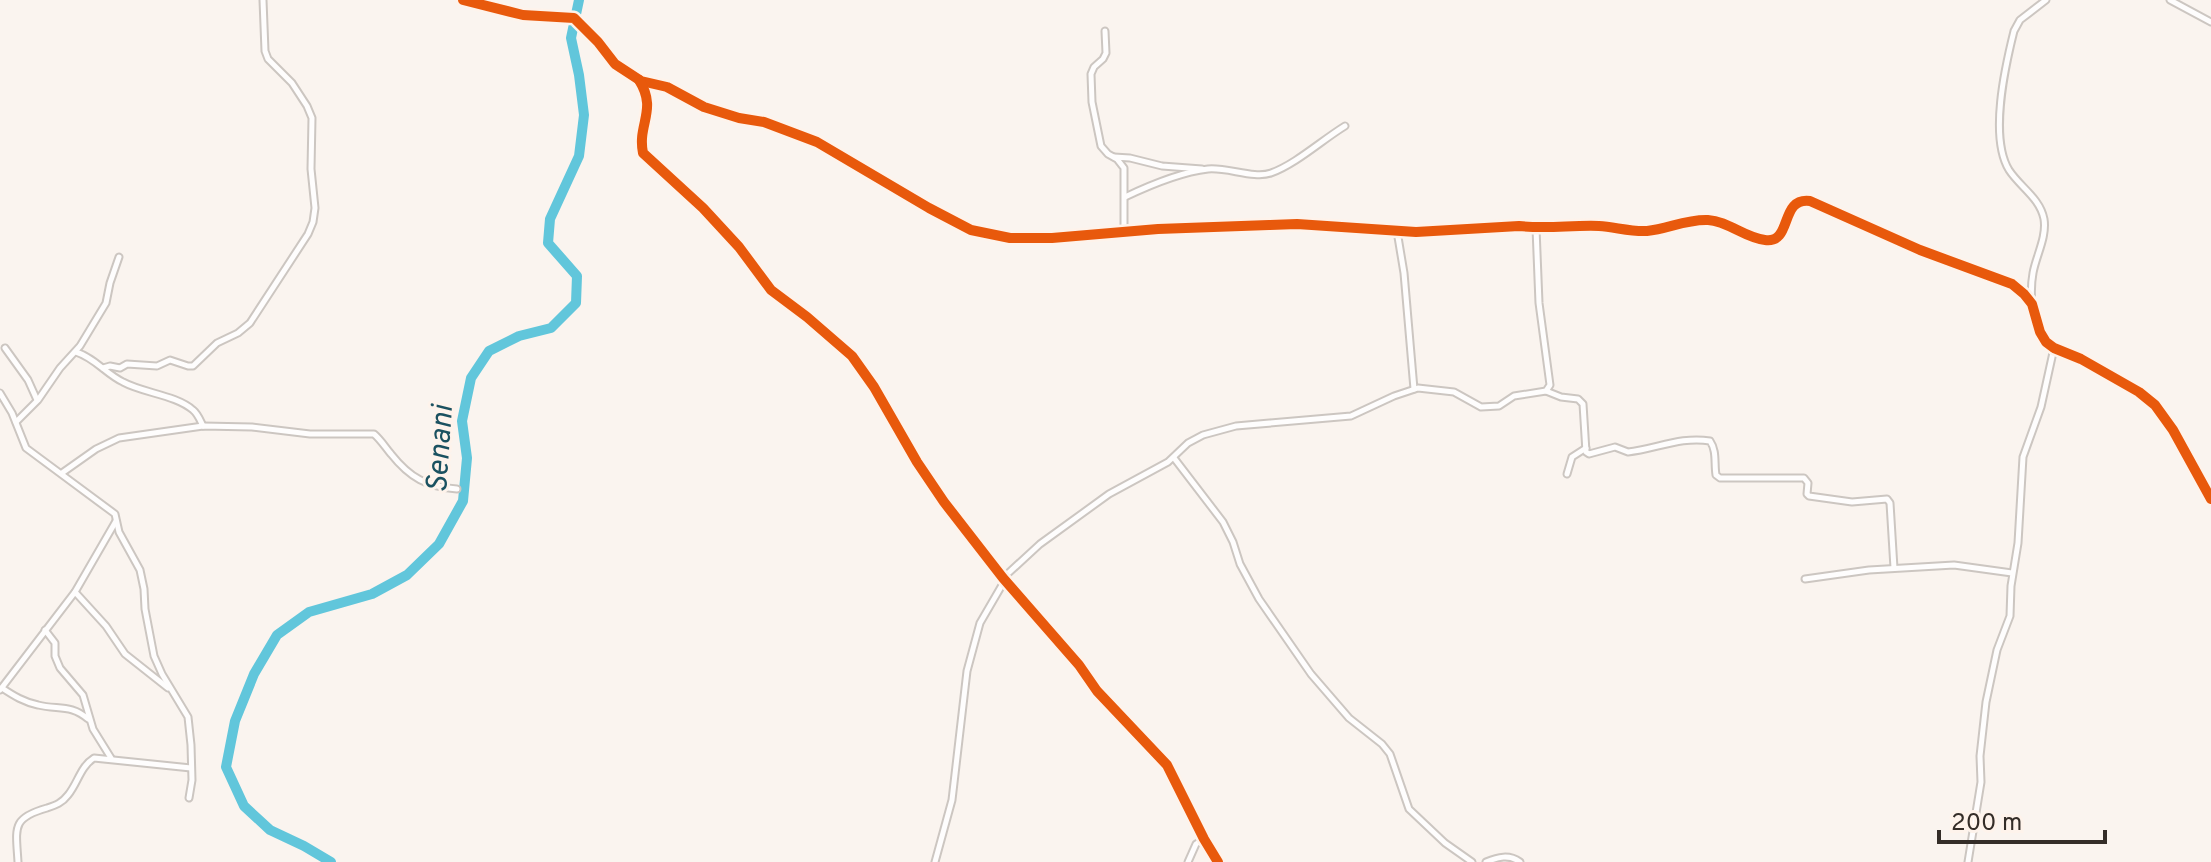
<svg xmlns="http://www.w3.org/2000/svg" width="2211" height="862" font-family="Overpass,sans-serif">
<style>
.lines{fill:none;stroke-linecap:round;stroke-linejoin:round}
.river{stroke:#61c6db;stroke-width:10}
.minor-casing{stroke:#ccc6c1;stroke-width:9}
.minor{stroke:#fefdfd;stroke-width:5}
.cycleway-casing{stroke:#fef3eb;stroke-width:15}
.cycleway{stroke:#e8590c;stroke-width:10}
.labels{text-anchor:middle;stroke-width:6;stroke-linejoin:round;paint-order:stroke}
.water-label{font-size:30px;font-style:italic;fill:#1b5160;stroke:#fef3eb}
</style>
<rect width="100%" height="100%" fill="#faf4ef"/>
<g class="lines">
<!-- river -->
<polyline class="river" points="331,862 304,846 270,830 244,806 226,767 235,721 254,674 277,635 309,612 372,594 407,575 439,544 463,501 467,458 462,421 471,378 489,351 519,336 551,328 576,303 577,276 548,243 550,219 579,156 584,115 579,75 571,38 579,0"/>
<defs>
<g id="minor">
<path d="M463,0L523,15L574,18L598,42L615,64L641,81L667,87L704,107L739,118L764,122L817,142L929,208L971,230L1010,238H1052L1158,229L1269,225L1297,224L1416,232L1519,226C1546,229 1572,225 1599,226C1615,227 1631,232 1647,231C1668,229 1686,219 1708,220C1728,221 1745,238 1765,240C1793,244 1779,197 1810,201L1920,250L2012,284L2024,294L2032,304L2040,332L2046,342L2054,348L2081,359L2139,392L2155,405L2173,430L2211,499"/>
<polyline points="2170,0 2211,22"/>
<polyline points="1105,31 1106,53 1103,59 1094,67 1091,74 1092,102 1101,146 1108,154 1117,159 1124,168 1124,231"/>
<path d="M640,81C657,109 637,126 643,153L703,208L739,247L771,290L807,317L852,356L874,387L917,462L944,502L1003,578L1079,665L1097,691L1167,765L1204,839L1218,862"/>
<polyline points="1114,157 1130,158 1162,166 1202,169"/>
<path d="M1125,197C1148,186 1182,172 1208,169C1227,167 1254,179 1271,173C1296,164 1322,140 1345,126"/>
<polyline points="1397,231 1404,273 1414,389"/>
<path d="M2032,304C2031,294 2031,284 2033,273C2036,256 2047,237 2044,219C2040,198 2020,187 2009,170C1989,137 2005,67 2014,31L2020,20L2046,0"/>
<polyline points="5,348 28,380 37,400"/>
<path d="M76,352C95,358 106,374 123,382C143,393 176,395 193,410C198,414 200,420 203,426"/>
<polyline points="103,368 110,366 120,368 127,364 157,366 170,360 188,366 193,366 217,343 238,333 250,323 308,234 313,222 315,208 311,169 312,118 307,106 292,83 268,59 265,51 263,0"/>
<path d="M1546,391L1561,397L1578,399L1583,404L1586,452L1589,454L1615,447L1628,452C1656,449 1681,436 1710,441C1717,451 1714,463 1716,475L1720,478H1804L1808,483L1807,494L1809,496L1852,502L1887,499L1890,503L1894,568"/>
<polyline points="0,393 12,413 26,448 115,514 119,532 140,570 144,589 145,609 154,656 162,674 188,717 191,745 192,780 189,798"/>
<polyline points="16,422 38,400 60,368 80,346 106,303 110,283 119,257"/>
<polyline points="1174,458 1223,522 1233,542 1240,564 1259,599 1311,674 1349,718 1382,744 1390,754 1409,809 1445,843 1472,862"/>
<path d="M62,473L96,449L119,438L203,426L252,427L310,434H374C381,440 385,447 391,454C410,478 427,487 457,489"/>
<polyline points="1567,474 1572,457 1586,448"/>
<polyline points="1003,578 1040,544 1109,494 1168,462 1188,443 1203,435 1236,426 1351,416 1394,396 1418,388 1454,392 1481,407 1499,406 1514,396 1546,391 1550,385 1539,303 1536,228"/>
<polyline points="1805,579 1869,570 1954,565 2012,573"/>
<polyline points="75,592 106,626 125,654 168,688"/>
<polyline points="45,630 55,643 55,656 60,668 83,695 93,729 111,758"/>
<path d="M2,688C14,696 24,702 38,705C58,710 71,704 88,719"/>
<polyline points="0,690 75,592 116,521"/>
<path d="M18,862C16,828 11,818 47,808C56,805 62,803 68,795C78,783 80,767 94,758L191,768"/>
<polyline points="935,862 952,800 967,671 980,623 1005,580"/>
<polyline points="1188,862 1196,844 1204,839"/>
<path d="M1486,862C1498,857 1509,854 1520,862"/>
<polyline points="1968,862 1981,782 1980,756 1986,702 1997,650 2010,616 2011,586 2018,543 2023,457 2041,407 2054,348"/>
</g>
</defs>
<!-- minor casing -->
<use href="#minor" class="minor-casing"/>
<!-- minor -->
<use href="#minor" class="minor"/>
<defs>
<g id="cycleway">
<path d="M463,0L523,15L574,18L598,42L615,64L641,81L667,87L704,107L739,118L764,122L817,142L929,208L971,230L1010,238H1052L1158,229L1269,225L1297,224L1416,232L1519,226C1546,229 1572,225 1599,226C1615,227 1631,232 1647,231C1668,229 1686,219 1708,220C1728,221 1745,238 1765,240C1793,244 1779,197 1810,201L1920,250L2012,284L2024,294L2032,304L2040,332L2046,342L2054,348L2081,359L2139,392L2155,405L2173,430L2211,499"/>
<path d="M639,80C658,110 637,124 643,153L703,208L739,247L771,290L807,317L852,356L874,387L917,462L944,502L1003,578L1079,665L1097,691L1167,765L1204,839L1218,862"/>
</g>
</defs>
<!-- cycleway casing -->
<use href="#cycleway" class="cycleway-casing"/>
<!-- cycleway -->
<use href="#cycleway" class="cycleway"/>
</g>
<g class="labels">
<!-- water labels -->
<g class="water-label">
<text transform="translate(439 449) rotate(-86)" y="10">Senani</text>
</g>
</g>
<!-- scale -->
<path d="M1939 830v12h166v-12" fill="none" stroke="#342d28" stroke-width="4"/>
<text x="1951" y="830" font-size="24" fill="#342d28" stroke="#fef3eb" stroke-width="6" paint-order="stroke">200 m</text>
</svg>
